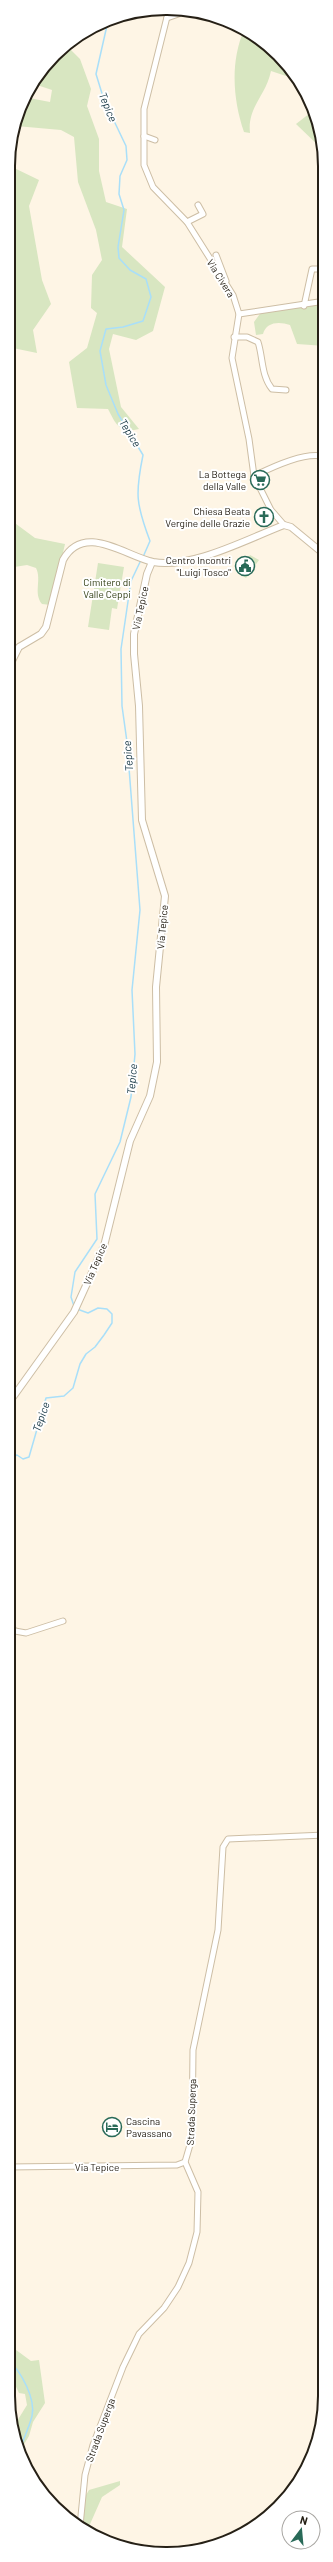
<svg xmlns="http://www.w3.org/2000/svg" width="333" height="2562" font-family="Barlow,sans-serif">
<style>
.green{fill:#d8e6c1}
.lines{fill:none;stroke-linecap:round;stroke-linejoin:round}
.stream{stroke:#a9dff9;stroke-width:1.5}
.minor-casing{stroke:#cdbea5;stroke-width:7}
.tertiary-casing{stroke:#cdbea5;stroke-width:8}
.minor{stroke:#fff;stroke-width:5}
.tertiary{stroke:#fff;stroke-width:6}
.labels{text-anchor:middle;stroke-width:4;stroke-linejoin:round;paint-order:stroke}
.street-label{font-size:10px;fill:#262016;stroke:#fff}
.poi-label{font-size:10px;fill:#262016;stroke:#fff;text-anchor:end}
.park-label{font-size:10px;fill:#2d3a0f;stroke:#fff}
.water-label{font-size:11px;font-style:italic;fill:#163644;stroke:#fff}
.rim{fill:none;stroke:#262016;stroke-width:2}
</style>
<rect width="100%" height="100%" fill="#fef5e5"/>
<!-- green -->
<g class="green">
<path d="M244,30L279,55L287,67L286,76L271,71C266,96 247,107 250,133L244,132C233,100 230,62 244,30Z"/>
<path d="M83,35L72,46L71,50L80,59L91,89L87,106L99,139V171L106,202L127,209L122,247L165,287L153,331L136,340L113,334L109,349L121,407L139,429C119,434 116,424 108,409L77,408L69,362L87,348L97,313L91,308L92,275L102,260L96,230L78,182L74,137L61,130L16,126L24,97L50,102L52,90L34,84L62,47Z"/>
<polygon points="314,110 323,149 322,149 296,124"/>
<polygon points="8,161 10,166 39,180 29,206 42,280 51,304 33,330 37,353 8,347"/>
<path d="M325,302V346L297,344L290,325C279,321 266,322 263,334L256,335L254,322L262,311Z"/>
<path d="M8,518L35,538L65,544L51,605L42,604C33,593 42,580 36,568L27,565L8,568Z"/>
<polygon points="250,555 259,560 246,578 238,573"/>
<polygon points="98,563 124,567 117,609 112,608 109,630 88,627"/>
<polygon points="8,2344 31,2361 39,2360 45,2403 33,2422 29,2436 23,2446 21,2458 14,2426 27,2405 25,2394 19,2393 8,2370"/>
<polygon points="120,2481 120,2485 102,2497 87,2531 82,2527 83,2500 89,2490"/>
</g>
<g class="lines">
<!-- stream -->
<g class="stream">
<path d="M108,21L96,74L104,100L126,146L127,160L120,176L119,194L124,210L118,247L119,258L130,270L146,279L151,297L143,321L123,327L106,329L100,351L106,385L118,414L143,455C135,494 136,504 150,541L143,557"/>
<polyline points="74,1306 71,1297 75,1272 97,1239 95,1194 120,1142 131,1097 135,1054 132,990 140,910 127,742 122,706 121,649 131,581 141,560"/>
<polyline points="8,1459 17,1455 23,1459 29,1457 46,1398 64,1396 73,1388 80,1364 86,1354 95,1347 104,1335 112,1323 112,1314 107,1309 98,1308 88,1313 77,1309"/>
<polyline points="8,1488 11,1483 8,1476"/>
<path d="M8,2360C21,2371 36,2399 32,2416C29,2428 23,2440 19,2451"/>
</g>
<defs>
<g id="minor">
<polyline points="169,9 144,109 144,165 153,187 187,222 233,295 239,314 232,358 249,439 254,476 271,510 284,525"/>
<polyline points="167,18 187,11"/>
<polyline points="144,136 155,140"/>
<polyline points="187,222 203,214 198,205"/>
<polyline points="216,255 226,281"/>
<polyline points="304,306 312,269 325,269"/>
<polyline points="239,314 325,301"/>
<path d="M234,337H247L258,342C263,357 261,375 272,389L286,390"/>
<path d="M254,476C270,468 307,450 325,457"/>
<polyline points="8,1623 15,1631 26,1633 63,1621"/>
<polyline points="8,2167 177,2165 185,2162"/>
<polyline points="80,2526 85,2475 93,2445 123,2367 139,2334 164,2308 178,2287 189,2263 197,2232 198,2192 185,2162 192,2138 193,2050 218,1930 223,1847 228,1839 325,1835"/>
</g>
<g id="tertiary">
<path d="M8,669L19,647L41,634L46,627L63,560C84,522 125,556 153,562C192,569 247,539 284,525L291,527L325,555"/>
<polyline points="8,1404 74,1312 104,1246 130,1141 150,1096 157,1062 156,987 165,896 142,820 139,706 134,654 134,634 147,574 152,562"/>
</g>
</defs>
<!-- minor casing -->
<use href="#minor" class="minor-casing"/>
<!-- tertiary casing -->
<use href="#tertiary" class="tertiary-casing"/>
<!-- minor -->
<use href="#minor" class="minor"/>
<!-- tertiary -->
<use href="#tertiary" class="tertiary"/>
</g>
<!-- icons -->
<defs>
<symbol id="supermarket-ring" viewBox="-11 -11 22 22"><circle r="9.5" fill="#fff" stroke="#296a58" stroke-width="1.5"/><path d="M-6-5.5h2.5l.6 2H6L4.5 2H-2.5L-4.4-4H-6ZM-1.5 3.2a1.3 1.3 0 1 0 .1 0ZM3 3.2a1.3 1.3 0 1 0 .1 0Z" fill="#296a58"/></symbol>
<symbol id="church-ring" viewBox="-11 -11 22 22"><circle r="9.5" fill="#fff" stroke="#296a58" stroke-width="1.5"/><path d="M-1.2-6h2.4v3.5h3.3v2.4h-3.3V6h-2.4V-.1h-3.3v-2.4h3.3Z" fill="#296a58"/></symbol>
<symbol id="civic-ring" viewBox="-11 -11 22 22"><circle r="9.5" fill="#fff" stroke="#296a58" stroke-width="1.5"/><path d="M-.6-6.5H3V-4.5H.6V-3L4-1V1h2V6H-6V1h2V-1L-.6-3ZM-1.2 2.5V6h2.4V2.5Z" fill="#296a58"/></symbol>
<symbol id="hotel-ring" viewBox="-11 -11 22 22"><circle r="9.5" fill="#fff" stroke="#296a58" stroke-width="1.5"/><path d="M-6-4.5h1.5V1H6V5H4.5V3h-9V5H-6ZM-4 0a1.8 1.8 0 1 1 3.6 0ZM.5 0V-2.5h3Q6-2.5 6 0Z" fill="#296a58"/></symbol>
</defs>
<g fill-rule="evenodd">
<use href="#supermarket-ring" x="249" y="469" width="22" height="22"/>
<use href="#church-ring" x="253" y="506" width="22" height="22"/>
<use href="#civic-ring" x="234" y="555" width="22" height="22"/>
<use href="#hotel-ring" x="101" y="2116" width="22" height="22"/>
</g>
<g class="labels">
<!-- street labels -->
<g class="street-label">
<text transform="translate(221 278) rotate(58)" y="4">Via Civera</text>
<text transform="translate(140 608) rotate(-78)" y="4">Via Tepice</text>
<text transform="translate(162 927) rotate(-85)" y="4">Via Tepice</text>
<text transform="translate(95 1264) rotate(-67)" y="4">Via Tepice</text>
<text transform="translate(191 2112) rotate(-88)" y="4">Strada Superga</text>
<text x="97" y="2171">Via Tepice</text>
<text transform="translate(100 2430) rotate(-70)" y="4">Strada Superga</text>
</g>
<!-- poi labels -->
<g class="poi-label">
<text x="246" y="478">La Bottega<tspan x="246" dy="12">della Valle</tspan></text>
<text x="250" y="515">Chiesa Beata<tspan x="250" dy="12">Vergine delle Grazie</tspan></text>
<text x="231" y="564">Centro Incontri<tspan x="231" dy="12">"Luigi Tosco"</tspan></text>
<text x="126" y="2125" text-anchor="start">Cascina<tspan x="126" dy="12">Pavassano</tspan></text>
</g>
<!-- park labels -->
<g class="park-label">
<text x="107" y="586">Cimitero di<tspan x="107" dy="12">Valle Ceppi</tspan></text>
</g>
<!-- water labels -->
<g class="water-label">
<text transform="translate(108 107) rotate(68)" y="4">Tepice</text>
<text transform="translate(130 433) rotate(58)" y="4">Tepice</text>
<text transform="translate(128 756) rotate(-95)" y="4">Tepice</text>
<text transform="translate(132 1079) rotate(-85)" y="4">Tepice</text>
<text transform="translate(41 1417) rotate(-71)" y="4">Tepice</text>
</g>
</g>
<!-- crop -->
<path d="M0 0H333V2562H0ZM166 15H167A151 151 0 0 1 318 166V2396A151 151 0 0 1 167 2547H166A151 151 0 0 1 15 2396V166A151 151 0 0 1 166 15Z" fill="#fff" fill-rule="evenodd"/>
<path class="rim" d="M166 15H167A151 151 0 0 1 318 166V2396A151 151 0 0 1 167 2547H166A151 151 0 0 1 15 2396V166A151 151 0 0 1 166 15Z"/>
<!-- north arrow -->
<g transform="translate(301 2530) rotate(16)"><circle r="19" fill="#ffffff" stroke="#a8a6a2"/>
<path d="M0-3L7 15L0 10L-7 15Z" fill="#296a58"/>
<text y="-6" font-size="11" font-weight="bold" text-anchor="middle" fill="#262016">N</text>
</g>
</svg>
